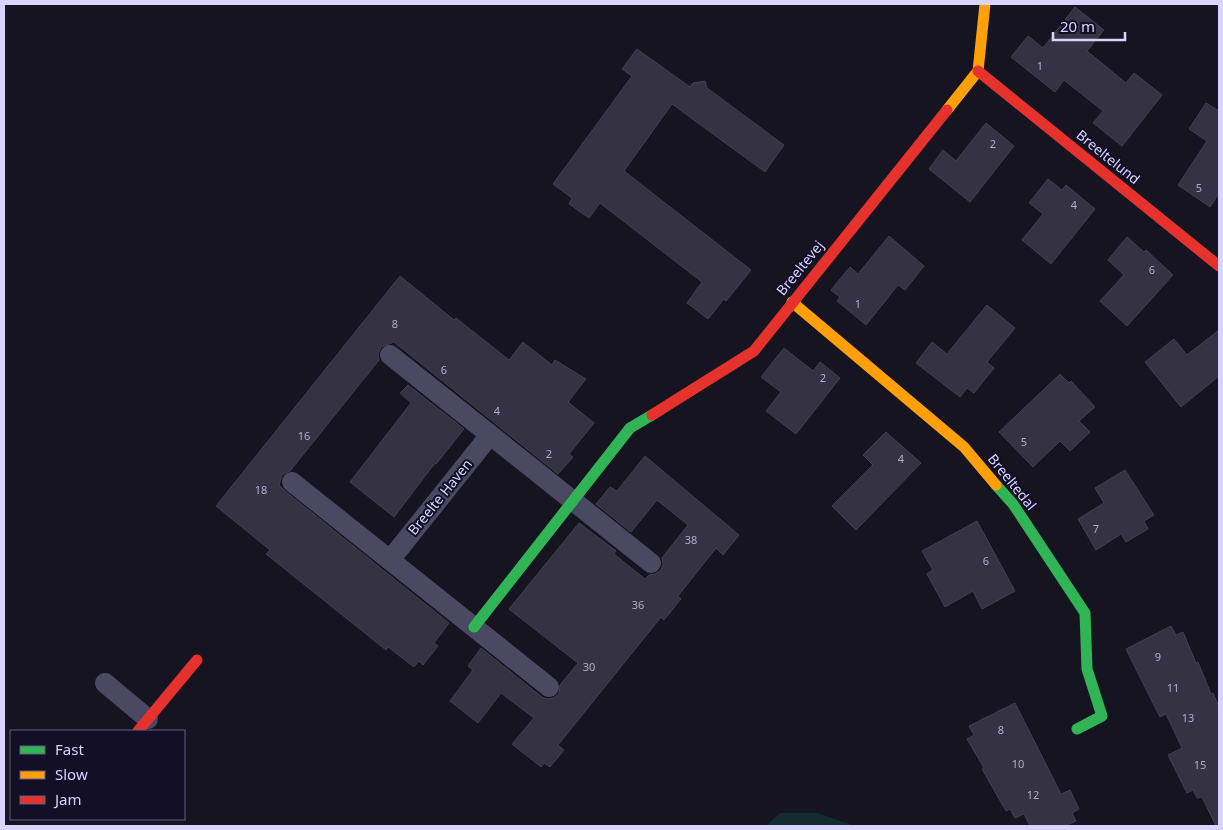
<svg xmlns="http://www.w3.org/2000/svg" width="1223" height="830" font-family="'Noto Sans',sans-serif">
<style>
.green{fill:#132c2d}
.building{fill:#343243;stroke:#433f54}
.lines{fill:none;stroke-linecap:round;stroke-linejoin:round}
.street{stroke:#4a4962;stroke-width:20}
.fast{stroke:#30b455;stroke-width:11}
.slow{stroke:#ff9f0a;stroke-width:11}
.jam{stroke:#e5322d;stroke-width:11}
.labels{text-anchor:middle;stroke-width:4;stroke-linejoin:round;paint-order:stroke}
.number-label{font-size:11px;fill:#b0acd0}
.street-label{font-size:14px;fill:#d9d4ff;stroke:#130f26}
</style>
<rect width="100%" height="100%" fill="#161421"/>
<!-- green -->
<polygon class="green" points="780,813 818,813 854,826 766,826"/>
<!-- building -->
<g class="building">
<polygon points="1075,7 1104,30 1087,51 1126,83 1134,73 1162,95 1122,146 1093,123 1103,111 1064,80 1055,92 1011,57 1028,36 1043,48"/>
<polygon points="637,49 690,87 693,83 705,81 707,88 784,145 765,172 672,104 624,171 751,270 726,301 724,299 708,319 687,303 702,282 600,203 589,218 569,204 572,198 553,184 632,76 622,69"/>
<polygon points="1206,103 1219,111 1219,193 1210,207 1178,185 1207,141 1189,129"/>
<polygon points="986,123 1014,146 970,202 929,169 943,150 956,161"/>
<polygon points="1048,179 1062,190 1066,185 1095,209 1051,264 1022,240 1043,214 1029,203"/>
<polygon points="889,236 924,266 905,290 898,285 866,325 837,301 840,297 831,290 850,267 858,274"/>
<polygon points="1127,237 1144,252 1146,250 1173,275 1127,326 1100,301 1124,275 1108,260"/>
<polygon points="400,276 454,320 456,318 509,360 523,342 552,365 555,360 586,379 568,402 594,423 569,454 573,457 558,474 394,342 381,347 378,354 379,360 290,471 282,475 279,485 285,491 449,623 434,643 438,646 423,665 419,661 414,667 388,647 386,650 266,554 270,550 216,506"/>
<polygon points="987,305 1015,328 987,362 994,368 974,393 967,388 960,397 916,363 932,342 947,354"/>
<polygon points="1219,330 1219,376 1181,407 1145,362 1174,339 1187,355"/>
<polygon points="784,348 813,371 820,362 840,378 796,434 766,411 781,392 761,377"/>
<polygon points="1060,374 1069,383 1071,381 1095,407 1079,421 1090,432 1070,451 1060,441 1033,467 999,432"/>
<polygon points="408,385 464,429 436,464 435,463 394,517 350,482 411,403 400,393"/>
<polygon points="886,432 921,463 856,530 832,506 873,465 863,455"/>
<polygon points="645,456 739,535 723,555 716,548 678,596 681,599 664,620 661,617 558,745 564,750 550,767 544,763 541,767 512,744 534,718 501,693 478,723 450,701 473,670 468,666 481,648 542,697 547,699 553,698 559,694 560,685 578,663 509,609 579,523 616,551 614,554 645,579 649,575 655,574 661,570 663,564 662,558 688,525 657,500 631,532 596,504 610,487 617,491"/>
<polygon points="1125,470 1154,515 1144,521 1148,529 1126,542 1121,534 1096,550 1078,519 1104,503 1095,488"/>
<polygon points="977,521 1015,591 982,609 973,591 945,607 927,574 933,570 922,551"/>
<polygon points="1171,626 1176,635 1183,632 1196,663 1198,662 1211,694 1213,693 1219,707 1219,826 1216,826 1202,797 1197,798 1193,790 1187,793 1168,755 1182,748 1166,714 1160,717 1126,649"/>
<polygon points="1015,703 1061,794 1070,790 1079,809 1072,813 1076,821 1064,826 1030,826 1024,814 1015,818 1010,809 1006,811 982,769 984,768 967,739 974,735 969,726"/>
</g>
<g class="lines">
<!-- street -->
<g class="street">
<polyline points="390,355 651,563"/>
<polyline points="292,482 549,687"/>
<polyline points="390,560 490,435"/>
<polyline points="105,683 148,719"/>
</g>
<!-- fast -->
<g class="fast">
<polyline points="996,485 1013,504 1085,613 1087,669 1102,716 1077,729"/>
<polyline points="474,627 630,428 652,415"/>
</g>
<!-- slow -->
<g class="slow">
<polyline points="947,110 978,71 985,4"/>
<polyline points="792,302 964,447 996,485"/>
</g>
<!-- jam -->
<g class="jam">
<polyline points="978,71 1219,266"/>
<polyline points="652,415 754,351 947,110"/>
<polyline points="138,731 197,660"/>
</g>
</g>
<g class="labels">
<!-- number labels -->
<g class="number-label">
<text x="1040" y="70">1</text>
<text x="993" y="148">2</text>
<text x="1199" y="192">5</text>
<text x="1074" y="209">4</text>
<text x="1152" y="274">6</text>
<text x="858" y="308">1</text>
<text x="395" y="328">8</text>
<text x="444" y="374">6</text>
<text x="823" y="382">2</text>
<text x="497" y="415">4</text>
<text x="304" y="440">16</text>
<text x="1024" y="446">5</text>
<text x="549" y="458">2</text>
<text x="901" y="463">4</text>
<text x="261" y="494">18</text>
<text x="1096" y="533">7</text>
<text x="691" y="544">38</text>
<text x="986" y="565">6</text>
<text x="638" y="609">36</text>
<text x="1158" y="661">9</text>
<text x="589" y="671">30</text>
<text x="1173" y="692">11</text>
<text x="1188" y="722">13</text>
<text x="1001" y="734">8</text>
<text x="1018" y="768">10</text>
<text x="1200" y="769">15</text>
<text x="1033" y="799">12</text>
</g>
<!-- street labels -->
<g class="street-label">
<text transform="translate(1108 157) rotate(39)" y="5">Breeltelund</text>
<text transform="translate(800 268) rotate(-51)" y="5">Breeltevej</text>
<text transform="translate(1012 482) rotate(51)" y="5">Breeltedal</text>
<text transform="translate(440 497) rotate(-51)" y="5">Breelte Haven</text>
</g>
</g>
<!-- border -->
<rect width="1223" height="830" fill="none" stroke="#d9d4ff" stroke-width="10"/>
<!-- legend -->
<rect x="10" y="730" width="175" height="90" fill="#130f26" stroke="#625e7d"/>
<rect x="20" y="746" width="25" height="8" fill="#30b455" stroke="#625e7d"/>
<text x="55" y="755" font-size="15" fill="#d9d4ff">Fast</text>
<rect x="20" y="771" width="25" height="8" fill="#ff9f0a" stroke="#625e7d"/>
<text x="55" y="780" font-size="15" fill="#d9d4ff">Slow</text>
<rect x="20" y="796" width="25" height="8" fill="#e5322d" stroke="#625e7d"/>
<text x="55" y="805" font-size="15" fill="#d9d4ff">Jam</text>
<!-- scale -->
<path d="M1053 32v8h72v-8" fill="none" stroke="#d9d4ff" stroke-width="2.5"/>
<text x="1060" y="32" font-size="15" fill="#d9d4ff" stroke="#130f26" stroke-width="4" paint-order="stroke">20 m</text>
</svg>
